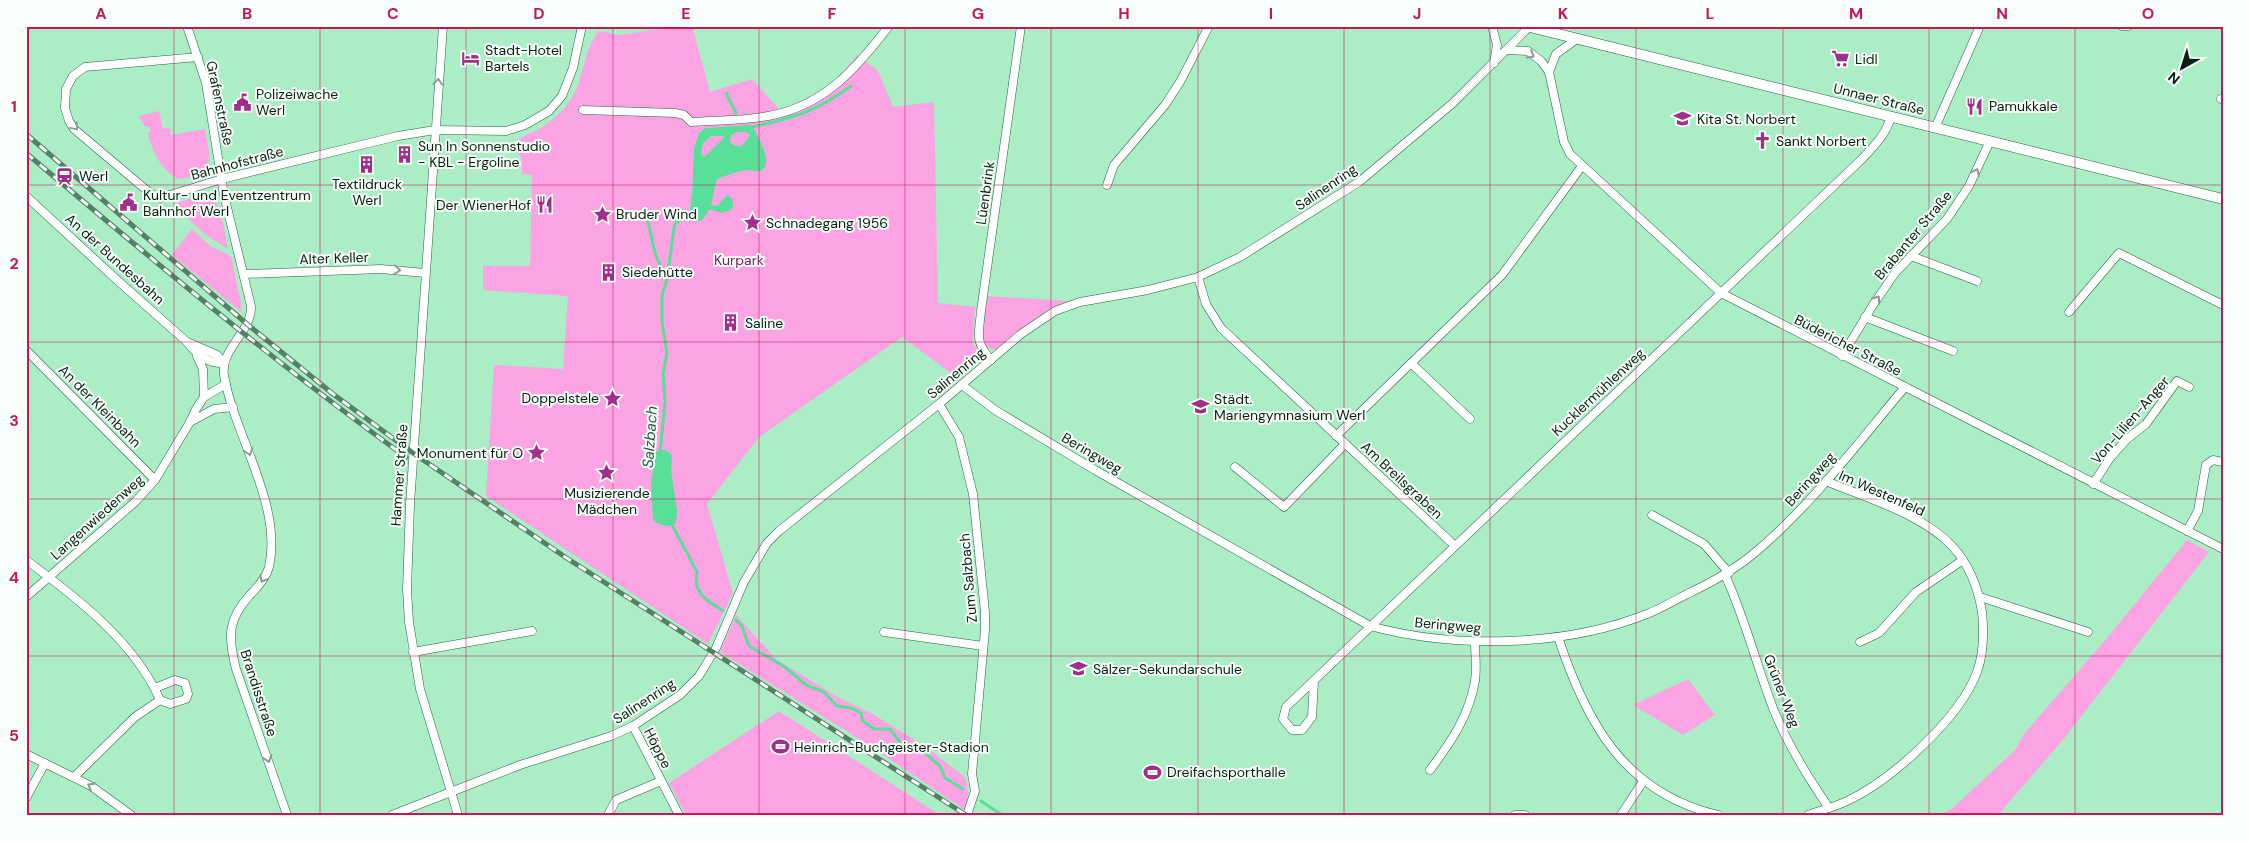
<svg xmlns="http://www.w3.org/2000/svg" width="2249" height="841" font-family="'DM Sans',sans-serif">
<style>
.green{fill:#fca3e4}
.water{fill:#58df99;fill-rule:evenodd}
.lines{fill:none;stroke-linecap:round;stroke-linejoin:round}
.stream{stroke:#58df99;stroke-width:3}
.minor-casing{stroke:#226442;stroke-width:9}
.tertiary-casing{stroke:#226442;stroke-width:11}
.minor{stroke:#fff;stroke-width:8}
.tertiary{stroke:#fff;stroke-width:10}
.rail-casing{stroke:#538066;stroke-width:5}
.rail{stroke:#f8fefa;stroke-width:3;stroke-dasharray:9;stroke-linecap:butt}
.oneway{stroke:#8e9b94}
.grid{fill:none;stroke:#c2185b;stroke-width:1;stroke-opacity:0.55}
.labels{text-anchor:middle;stroke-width:4;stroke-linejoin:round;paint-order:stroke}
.poi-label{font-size:14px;fill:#052012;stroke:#f8fefa;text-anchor:start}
.street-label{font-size:14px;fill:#052012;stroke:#f8fefa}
.park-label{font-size:14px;fill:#771c64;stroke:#f8fefa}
.water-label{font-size:15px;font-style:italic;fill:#285c40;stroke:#f8fefa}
.neatline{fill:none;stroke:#c2185b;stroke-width:2}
.grid-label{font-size:16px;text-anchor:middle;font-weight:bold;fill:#c2185b}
</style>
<rect width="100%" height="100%" fill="#abedc5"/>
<!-- green -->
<g class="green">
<path d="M685,26H692L710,92L752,79L780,110C821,96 831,88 857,55L878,71L893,107L934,102L938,303L975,307L973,344L980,354L981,360L959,379L902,337L759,437L707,504L733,593L708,644L486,496L494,365L563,369L568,296L483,290V266H530L532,175L522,174V159L513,147C518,137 528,135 537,130C550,123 561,113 569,102C585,80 582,51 599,31L618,35Z"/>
<path d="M159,111L163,129L170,127L171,135L205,129L209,153L208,171L201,173L202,175L180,179C162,173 152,151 148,133L151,131L148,126L145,127L139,116Z"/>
<path d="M204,194C223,198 224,232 228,249L206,235L174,206L177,203Z"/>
<polygon points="192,229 210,246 231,256 241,303 241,312 172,255"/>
<path d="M986,296L1068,301L1046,312L997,350C990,349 986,347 983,340Z"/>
<polygon points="2187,540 2209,552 2062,741 1998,815 1942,815 1953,808 2015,750 2024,734 2107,638"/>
<polygon points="736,615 776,659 841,699 871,713 926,747 966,778 968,794 965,810 870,746 720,652"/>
<polygon points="1688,679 1715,715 1683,735 1633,705"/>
<polygon points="779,711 940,815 686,815 669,783"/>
</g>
<!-- water -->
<g class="water">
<path d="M751,125C757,133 774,163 762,170C758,173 751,170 747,170C737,171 726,176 717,179L711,205L717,206L727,195L732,198L733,207L731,210L721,213L710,209C704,216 704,224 692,221L689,216L692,194L694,148L699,133L705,128ZM737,132H746L750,135L742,146H735L730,142L731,135ZM711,136H723L725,137L704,157L701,153L703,144Z"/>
<path d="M660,450H666L672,455L671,470L677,510L676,523C668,528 660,526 653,520L651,486L655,452Z"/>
</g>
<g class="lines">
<!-- stream -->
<g class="stream">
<polyline points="726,93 736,113"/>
<path d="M752,127C793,118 818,111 851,86"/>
<path d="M643,210C655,231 649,257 668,275"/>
<polyline points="687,218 690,217"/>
<polyline points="660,454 665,401 663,374 667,353 662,321 662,295 667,280 674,228 676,223 682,219"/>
<path d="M670,521L697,572C692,593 708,601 723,611"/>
<polyline points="736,620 742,626 749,646 785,667 806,685 824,692 837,706 851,708 861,713 863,721 874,729 890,729 900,742 902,749 917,746 940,766 945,778 963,789"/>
<polyline points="981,801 1002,815"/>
</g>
<defs>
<g id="minor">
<path d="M187,26L206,83L224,195L251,306C252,332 220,349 224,375C234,435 283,505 269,567C266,578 258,587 250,595C227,620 228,637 236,669L287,815"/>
<polyline points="443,26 410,504 407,590 409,622 420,689 458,815"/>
<polyline points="1492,26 1497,45 1494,63"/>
<polyline points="2122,26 2128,26"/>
<polyline points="1508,50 1528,51 1541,61 1549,72 1564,142 1570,154 1721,293 2223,549"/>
<polyline points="198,57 85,67 73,76 66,89 65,108 69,121 74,129 150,193 160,198 222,179 398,136 435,130 506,131 525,125 549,111 562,96 573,68 582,26"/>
<polyline points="1549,72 1556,54 1578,38"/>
<polyline points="2221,99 2223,99"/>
<path d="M583,110L675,113L684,115L691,122C716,120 743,121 768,116C824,106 856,69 889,26"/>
<polyline points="1935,128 1980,26"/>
<polyline points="1107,185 1114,165 1165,105 1180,82 1209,26"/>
<path d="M26,196L117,280L187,342C196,354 208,364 224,363"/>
<polyline points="1911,256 1977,281"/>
<polyline points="244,274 381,269 425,273"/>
<polyline points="1198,277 1206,304 1221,328 1454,545"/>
<polyline points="2069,312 2119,253 2223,305"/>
<polyline points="1865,317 1953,351"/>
<polyline points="187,342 217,355 224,363"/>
<polyline points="26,350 155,480"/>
<polyline points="197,356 203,369 204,397"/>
<polyline points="1842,356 1873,305 1895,273 1947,219 1969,186 1990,141"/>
<path d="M991,360C974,340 979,335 981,311L1021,26"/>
<polyline points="1411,363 1470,419"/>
<path d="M962,385L995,410L1095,470L1370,626C1455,649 1564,647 1647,614C1660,609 1674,601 1687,594C1713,582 1736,569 1758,550C1813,503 1858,443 1905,387"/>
<polyline points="939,404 959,437 973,494 985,612 985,630 972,774 975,791 967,815"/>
<polyline points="190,422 214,409 233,407"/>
<polyline points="1336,436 1502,275 1582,166"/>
<polyline points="1235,467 1284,507 1345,444"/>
<polyline points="2093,484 2110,458 2127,439 2146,424 2177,381 2189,387"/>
<polyline points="1652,515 1704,544 1729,573"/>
<polyline points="2187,531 2198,511 2206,465 2213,460 2223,462"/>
<path d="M26,560C76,597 135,642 160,700"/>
<path d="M1725,575C1745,618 1756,664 1773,708C1787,744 1807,776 1829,808"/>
<polyline points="26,597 135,502 155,480 190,422 196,409 204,397 226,384"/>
<polyline points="1980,597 2088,632"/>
<polyline points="884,632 983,646"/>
<path d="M1558,637C1586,722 1624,793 1718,815"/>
<polyline points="1860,642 1879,633 1916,592 1963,560"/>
<polyline points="413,652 532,631"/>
<path d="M1314,681L1312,717L1302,730H1292L1283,719L1286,707L1863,158C1875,145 1886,134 1891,117"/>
<polyline points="155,688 175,680 185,683 188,694 186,699 170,704 160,700"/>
<polyline points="633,726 679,815"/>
<polyline points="26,754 91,786 131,815"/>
<path d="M1430,770C1451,742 1469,716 1475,681C1477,668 1475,654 1475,642"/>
<polyline points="74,777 135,717 160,700"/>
<polyline points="26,798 45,763"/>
<polyline points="392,815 520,765 611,736 633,726 680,695 699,676 716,648 744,582 767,543 779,531 939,404 1021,334 1055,311 1080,302 1148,290 1198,277 1240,257 1359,182 1453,103 1530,26"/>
<polyline points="608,815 616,800 661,781"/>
<polyline points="1515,815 1525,815"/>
<polyline points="1621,815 1644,780"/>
<path d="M1808,815C1821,810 1835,807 1847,801C1892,780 1960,718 1977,672C1984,653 1984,632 1982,612C1978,587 1970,566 1953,547C1923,514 1866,498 1826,481"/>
</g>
<polyline id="tertiary" points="1530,27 2223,199"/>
</defs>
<!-- minor casing -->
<use href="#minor" class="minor-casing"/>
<!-- tertiary casing -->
<use href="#tertiary" class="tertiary-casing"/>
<!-- minor -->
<use href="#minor" class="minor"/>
<!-- tertiary -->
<use href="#tertiary" class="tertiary"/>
<defs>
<g id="rail">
<polyline points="26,134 247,324 333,394 413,453 565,557 966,815"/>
<path d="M26,153C150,258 274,362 406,457"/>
</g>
</defs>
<!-- rail casing -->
<use href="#rail" class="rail-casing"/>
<!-- rail -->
<use href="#rail" class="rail"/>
</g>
<!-- one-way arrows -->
<defs><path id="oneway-chevron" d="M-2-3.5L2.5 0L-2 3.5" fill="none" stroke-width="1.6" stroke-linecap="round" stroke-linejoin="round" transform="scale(1.25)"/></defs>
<g class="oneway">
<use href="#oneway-chevron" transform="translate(1531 55) rotate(32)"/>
<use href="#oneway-chevron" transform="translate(438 82) rotate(-86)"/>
<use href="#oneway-chevron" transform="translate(75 127) rotate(50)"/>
<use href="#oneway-chevron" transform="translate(1976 172) rotate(-65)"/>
<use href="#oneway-chevron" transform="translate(397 270) rotate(6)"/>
<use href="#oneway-chevron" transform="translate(1877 299) rotate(-55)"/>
<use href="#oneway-chevron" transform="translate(249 452) rotate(72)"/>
<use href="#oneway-chevron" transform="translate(263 579) rotate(120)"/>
<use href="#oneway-chevron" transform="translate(268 759) rotate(71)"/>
<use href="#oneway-chevron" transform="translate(91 786) rotate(-150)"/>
</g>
<!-- grid -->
<path class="grid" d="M174,26V815M320,26V815M466,26V815M613,26V815M759,26V815M905,26V815M1051,26V815M1198,26V815M1344,26V815M1490,26V815M1636,26V815M1783,26V815M1929,26V815M2075,26V815M26,185H2223M26,342H2223M26,499H2223M26,656H2223"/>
<!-- icons -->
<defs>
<symbol id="hotel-bare" viewBox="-9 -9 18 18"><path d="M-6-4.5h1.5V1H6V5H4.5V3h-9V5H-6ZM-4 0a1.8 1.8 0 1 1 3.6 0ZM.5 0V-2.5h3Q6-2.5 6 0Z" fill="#a12e89" stroke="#f8fefa" stroke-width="2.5" paint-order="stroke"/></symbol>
<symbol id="supermarket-bare" viewBox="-9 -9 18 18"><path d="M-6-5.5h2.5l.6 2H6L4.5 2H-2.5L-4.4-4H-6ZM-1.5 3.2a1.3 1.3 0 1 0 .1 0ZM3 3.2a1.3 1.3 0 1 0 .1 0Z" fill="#a12e89" stroke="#f8fefa" stroke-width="2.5" paint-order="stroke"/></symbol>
<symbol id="civic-bare" viewBox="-9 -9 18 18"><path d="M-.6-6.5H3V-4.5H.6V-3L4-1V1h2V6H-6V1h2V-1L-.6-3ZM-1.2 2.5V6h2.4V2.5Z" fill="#a12e89" stroke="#f8fefa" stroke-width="2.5" paint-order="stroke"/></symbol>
<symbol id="restaurant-bare" viewBox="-9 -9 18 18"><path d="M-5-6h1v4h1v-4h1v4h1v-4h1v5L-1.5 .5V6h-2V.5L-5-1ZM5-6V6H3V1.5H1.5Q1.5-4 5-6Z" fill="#a12e89" stroke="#f8fefa" stroke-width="2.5" paint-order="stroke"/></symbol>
<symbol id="school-bare" viewBox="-9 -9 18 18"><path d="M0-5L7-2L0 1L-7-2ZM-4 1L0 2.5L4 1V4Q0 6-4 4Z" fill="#a12e89" stroke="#f8fefa" stroke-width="2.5" paint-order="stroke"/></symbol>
<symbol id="church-bare" viewBox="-9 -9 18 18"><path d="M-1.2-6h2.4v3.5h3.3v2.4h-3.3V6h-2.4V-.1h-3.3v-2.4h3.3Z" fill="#a12e89" stroke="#f8fefa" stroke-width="2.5" paint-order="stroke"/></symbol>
<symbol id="building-bare" viewBox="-9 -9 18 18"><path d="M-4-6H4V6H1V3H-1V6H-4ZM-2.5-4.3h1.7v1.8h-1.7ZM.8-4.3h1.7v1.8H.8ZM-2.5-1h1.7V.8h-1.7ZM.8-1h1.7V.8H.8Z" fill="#a12e89" stroke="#f8fefa" stroke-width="2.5" paint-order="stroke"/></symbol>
<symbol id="station-bare" viewBox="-9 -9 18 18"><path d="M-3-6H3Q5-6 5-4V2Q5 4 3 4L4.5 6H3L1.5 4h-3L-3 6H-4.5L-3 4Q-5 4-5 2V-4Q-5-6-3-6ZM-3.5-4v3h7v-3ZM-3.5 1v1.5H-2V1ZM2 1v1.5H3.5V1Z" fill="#a12e89" stroke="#f8fefa" stroke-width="2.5" paint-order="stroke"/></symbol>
<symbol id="sight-bare" viewBox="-9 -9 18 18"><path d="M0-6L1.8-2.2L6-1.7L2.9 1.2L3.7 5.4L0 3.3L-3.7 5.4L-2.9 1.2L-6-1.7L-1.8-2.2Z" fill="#a12e89" stroke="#f8fefa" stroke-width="2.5" paint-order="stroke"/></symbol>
<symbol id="stadium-bare" viewBox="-9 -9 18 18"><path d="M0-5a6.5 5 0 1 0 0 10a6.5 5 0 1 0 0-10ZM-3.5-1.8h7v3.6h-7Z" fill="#a12e89" stroke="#f8fefa" stroke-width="2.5" paint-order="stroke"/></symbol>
</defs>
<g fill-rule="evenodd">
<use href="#hotel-bare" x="458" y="46" width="25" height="25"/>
<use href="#supermarket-bare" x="1828" y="46" width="25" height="25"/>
<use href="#civic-bare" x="230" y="90" width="25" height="25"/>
<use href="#restaurant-bare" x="1962" y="94" width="25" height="25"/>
<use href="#school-bare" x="1670" y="106" width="25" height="25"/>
<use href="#church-bare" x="1750" y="128" width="25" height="25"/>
<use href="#building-bare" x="392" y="142" width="25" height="25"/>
<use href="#building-bare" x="354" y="152" width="25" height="25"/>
<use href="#station-bare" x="52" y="164" width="25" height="25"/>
<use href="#civic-bare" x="116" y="190" width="25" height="25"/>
<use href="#restaurant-bare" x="532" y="192" width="25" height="25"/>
<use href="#sight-bare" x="590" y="202" width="25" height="25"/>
<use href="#sight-bare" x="740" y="210" width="25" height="25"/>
<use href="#building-bare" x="596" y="260" width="25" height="25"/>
<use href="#building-bare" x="718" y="310" width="25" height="25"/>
<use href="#sight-bare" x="600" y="386" width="25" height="25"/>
<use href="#school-bare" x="1188" y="394" width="25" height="25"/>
<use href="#sight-bare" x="524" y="440" width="25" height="25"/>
<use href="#sight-bare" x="594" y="460" width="25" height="25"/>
<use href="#school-bare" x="1066" y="656" width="25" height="25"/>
<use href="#stadium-bare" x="768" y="734" width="25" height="25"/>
<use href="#stadium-bare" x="1140" y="760" width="25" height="25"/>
</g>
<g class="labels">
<!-- poi labels -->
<g class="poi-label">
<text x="485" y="55">Stadt-Hotel<tspan x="485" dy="16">Bartels</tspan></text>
<text x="1855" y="64">Lidl</text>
<text x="256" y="99">Polizeiwache<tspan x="256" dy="16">Werl</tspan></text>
<text x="1989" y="111">Pamukkale</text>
<text x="1697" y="124">Kita St. Norbert</text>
<text x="1776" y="146">Sankt Norbert</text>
<text x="418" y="151">Sun In Sonnenstudio<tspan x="418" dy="16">- KBL - Ergoline</tspan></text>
<text x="79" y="181">Werl</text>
<text x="367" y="189" text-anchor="middle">Textildruck<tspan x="367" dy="16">Werl</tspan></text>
<text x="143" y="200">Kultur- und Eventzentrum<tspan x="143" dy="16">Bahnhof Werl</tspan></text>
<text x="531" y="210" text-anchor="end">Der WienerHof</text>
<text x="616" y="219">Bruder Wind</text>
<text x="766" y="228">Schnadegang 1956</text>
<text x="622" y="277">Siedehütte</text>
<text x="745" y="328">Saline</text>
<text x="599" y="403" text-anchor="end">Doppelstele</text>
<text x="1214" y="404">Städt.<tspan x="1214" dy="16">Mariengymnasium Werl</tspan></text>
<text x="523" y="458" text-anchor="end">Monument für O</text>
<text x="607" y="498" text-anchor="middle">Musizierende<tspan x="607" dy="16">Mädchen</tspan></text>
<text x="1093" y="674">Sälzer-Sekundarschule</text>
<text x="794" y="752">Heinrich-Buchgeister-Stadion</text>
<text x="1167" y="777">Dreifachsporthalle</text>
</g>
<!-- street labels -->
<g class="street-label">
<text transform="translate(1879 99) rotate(14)" y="5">Unnaer Straße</text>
<text transform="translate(220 103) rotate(78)" y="5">Grafenstraße</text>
<text transform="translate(237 163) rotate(-15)" y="5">Bahnhofstraße</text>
<text transform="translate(1326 187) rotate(-34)" y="5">Salinenring</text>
<text transform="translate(985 193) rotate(-82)" y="5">Lüenbrink</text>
<text transform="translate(1913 235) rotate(-50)" y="5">Brabanter Straße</text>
<text transform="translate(334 258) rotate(-2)" y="5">Alter Keller</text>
<text transform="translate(115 259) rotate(42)" y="5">An der Bundesbahn</text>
<text transform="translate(1848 345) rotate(27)" y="5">Büdericher Straße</text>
<text transform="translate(956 373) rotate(-40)" y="5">Salinenring</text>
<text transform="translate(1598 392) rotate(-43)" y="5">Kucklermühlenweg</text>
<text transform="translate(100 406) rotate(45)" y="5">An der Kleinbahn</text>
<text transform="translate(2130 420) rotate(-49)" y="5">Von-Lilien-Anger</text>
<text transform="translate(1092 453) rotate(30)" y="5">Beringweg</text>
<text transform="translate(399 475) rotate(-86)" y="5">Hammer Straße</text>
<text transform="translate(1810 479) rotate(-48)" y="5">Beringweg</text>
<text transform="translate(1402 480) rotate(43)" y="5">Am Breilsgraben</text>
<text transform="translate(1882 493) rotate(24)" y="5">Im Westenfeld</text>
<text transform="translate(97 517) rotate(-42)" y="5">Langenwiedenweg</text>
<text transform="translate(968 578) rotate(-95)" y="5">Zum Salzbach</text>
<text transform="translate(1448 625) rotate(5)" y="5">Beringweg</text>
<text transform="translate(1782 691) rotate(69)" y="5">Grüner Weg</text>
<text transform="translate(259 693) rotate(72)" y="5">Brandisstraße</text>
<text transform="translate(644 701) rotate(-33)" y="5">Salinenring</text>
<text transform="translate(658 748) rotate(63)" y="5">Höppe</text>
</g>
<!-- park labels -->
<g class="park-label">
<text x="739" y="265">Kurpark</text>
</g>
<!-- water labels -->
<g class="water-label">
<text transform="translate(650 437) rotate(-86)" y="5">Salzbach</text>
</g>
</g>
<!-- border -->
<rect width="2249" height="841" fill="none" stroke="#f8fefa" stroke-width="55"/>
<!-- north arrow -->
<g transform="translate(2182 68) rotate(219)" stroke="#f8fefa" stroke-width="4" paint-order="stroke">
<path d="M0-4L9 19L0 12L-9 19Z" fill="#052012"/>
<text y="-8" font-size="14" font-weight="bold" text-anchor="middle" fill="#052012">N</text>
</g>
<rect x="28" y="28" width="2194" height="786" class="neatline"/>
<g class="grid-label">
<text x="101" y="19">A</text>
<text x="247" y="19">B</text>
<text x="393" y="19">C</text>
<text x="539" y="19">D</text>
<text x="686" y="19">E</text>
<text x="832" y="19">F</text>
<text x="978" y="19">G</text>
<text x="1124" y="19">H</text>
<text x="1271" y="19">I</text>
<text x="1417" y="19">J</text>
<text x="1563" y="19">K</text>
<text x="1710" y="19">L</text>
<text x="1856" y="19">M</text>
<text x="2002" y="19">N</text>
<text x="2148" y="19">O</text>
<text x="14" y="112">1</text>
<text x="14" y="269">2</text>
<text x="14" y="426">3</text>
<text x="14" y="583">4</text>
<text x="14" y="741">5</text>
</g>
</svg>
